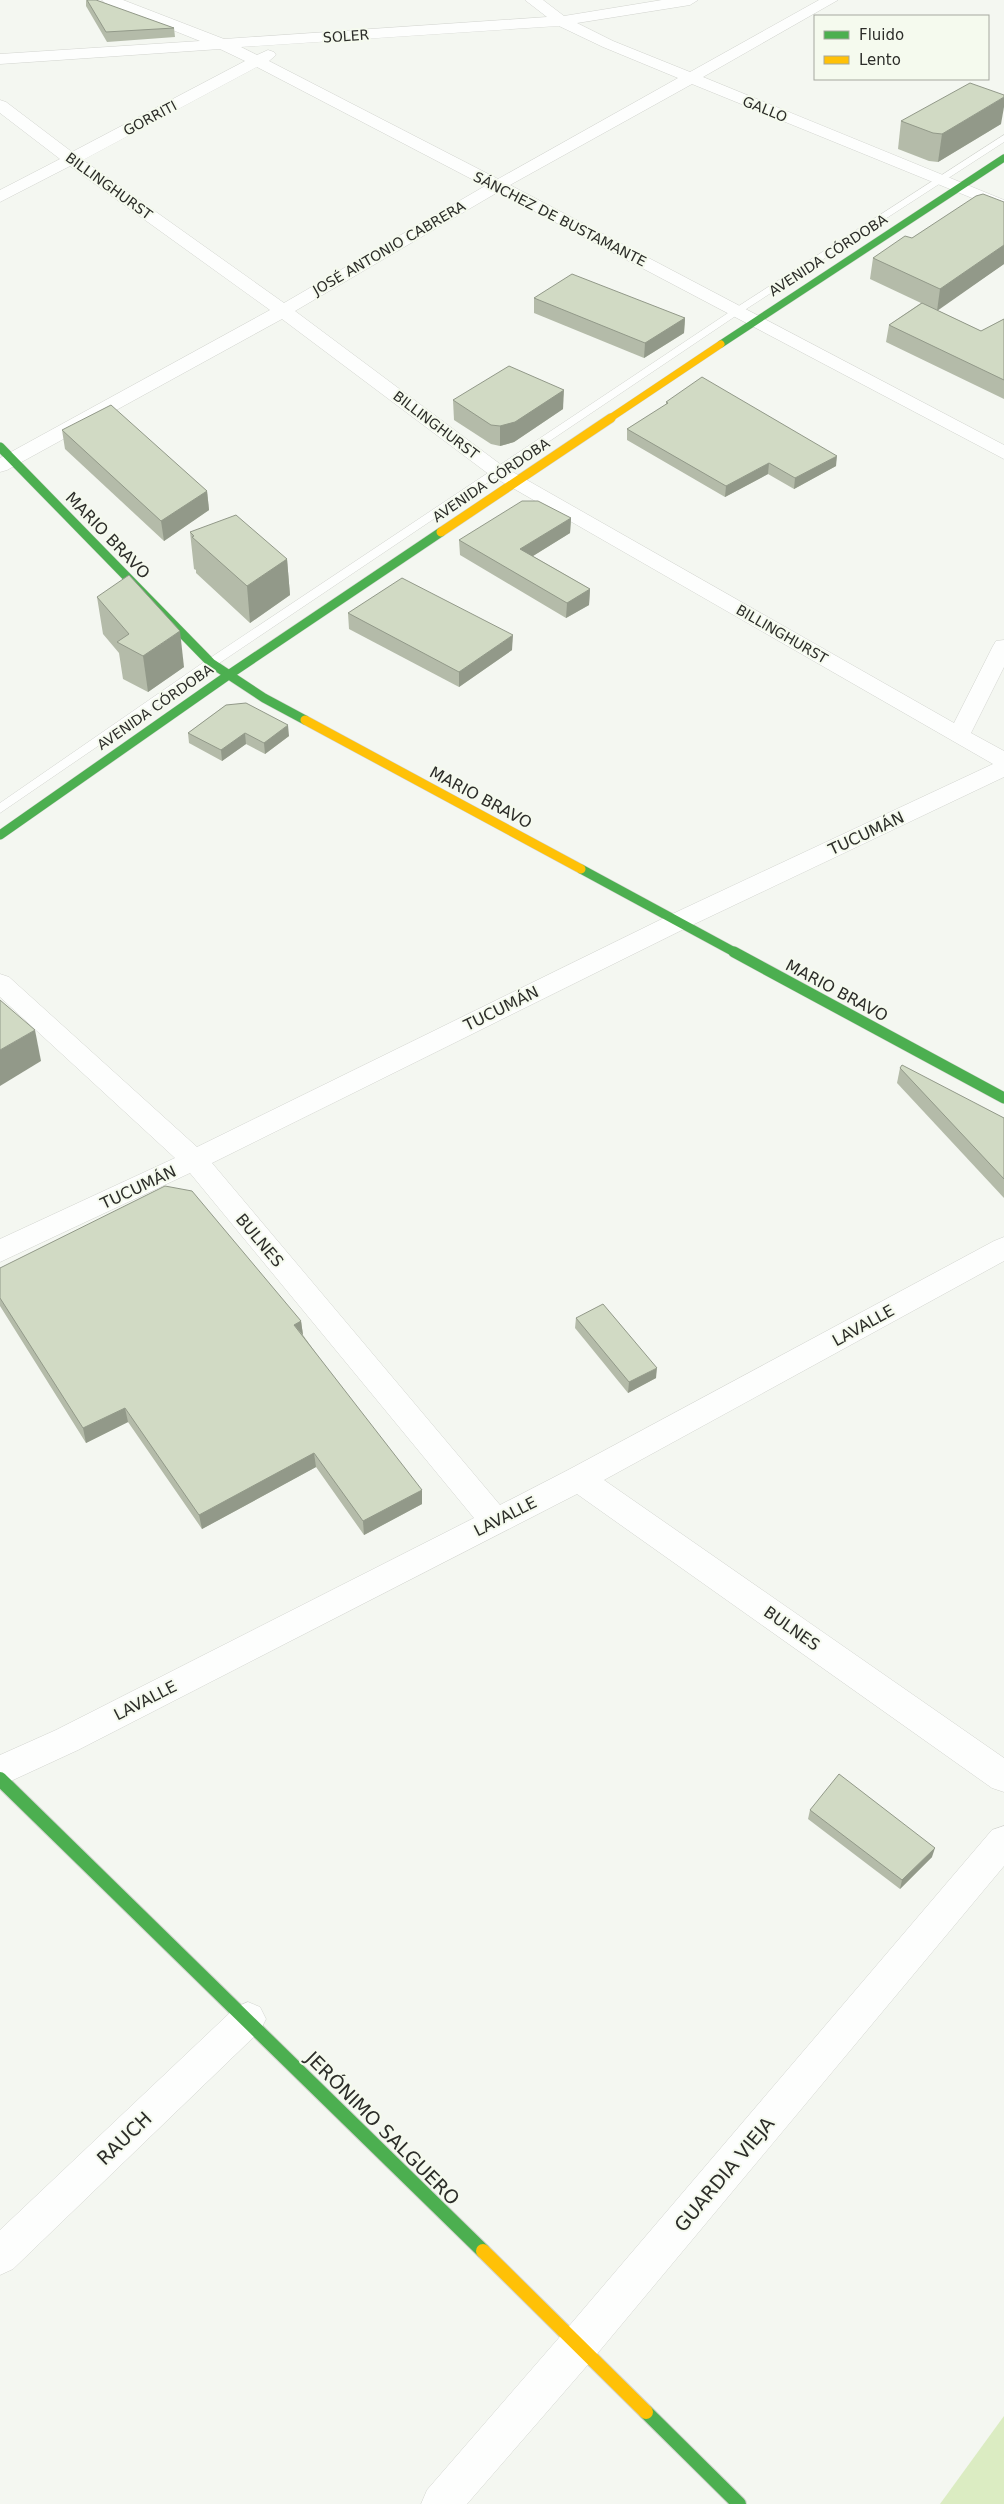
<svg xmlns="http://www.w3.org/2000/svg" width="1004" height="2504" font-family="'DejaVu Sans',sans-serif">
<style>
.green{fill:#dbecc2}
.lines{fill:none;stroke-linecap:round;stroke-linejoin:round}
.lane-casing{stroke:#d2d4cf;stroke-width:1}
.street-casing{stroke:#d2d4cf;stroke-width:1}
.fast-far3-casing{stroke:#d2d4cf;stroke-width:8}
.fast-far2-casing{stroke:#d2d4cf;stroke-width:10}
.fast-far1-casing{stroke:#d2d4cf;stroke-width:12}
.fast-casing{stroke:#d2d4cf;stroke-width:16}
.slow-far2-casing{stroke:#d2d4cf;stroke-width:8}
.slow-far1-casing{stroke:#d2d4cf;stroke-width:10}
.slow-casing{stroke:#d2d4cf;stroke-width:16}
.lane{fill:#fdfefd;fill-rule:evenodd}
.street{fill:#fdfefd;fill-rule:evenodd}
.fast-far3{stroke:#4caf50;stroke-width:7}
.fast-far2{stroke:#4caf50;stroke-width:9}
.fast-far1{stroke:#4caf50;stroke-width:11}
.fast{stroke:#4caf50;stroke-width:14}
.slow-far2{stroke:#ffc107;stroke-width:7}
.slow-far1{stroke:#ffc107;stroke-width:9}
.slow{stroke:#ffc107;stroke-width:14}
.wall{fill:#b4bba9}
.shaded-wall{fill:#929989}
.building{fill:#d1dac4;stroke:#929989}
.labels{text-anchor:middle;stroke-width:4;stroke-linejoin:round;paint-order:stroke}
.far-street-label{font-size:14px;fill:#2c2d29;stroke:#f5faee}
.street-label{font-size:16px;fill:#2c2d29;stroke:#f5faee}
.near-street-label{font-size:19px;fill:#2c2d29;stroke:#f5faee}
</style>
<rect width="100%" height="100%" fill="#f4f7f1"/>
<!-- green -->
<polygon class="green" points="1004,2416 1004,2504 940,2504"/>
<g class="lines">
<defs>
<polygon id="lane" points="1004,135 1004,142 740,313 215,666 0,813 0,803 207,660 734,309"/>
<g id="street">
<path d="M102,0H123L224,39L547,17L525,0H543L564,16L662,0H698L690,5L577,23L613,41L690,72L819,0H838L703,77L1004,200V211L692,84L510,185L1004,445V459L498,192L295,311L504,467L954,723L993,646L996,641L1004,640V667L971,733L1004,751V777L686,928L212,1163L500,1505L568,1470L994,1241L1004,1237V1261L604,1480L1004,1758V1792L992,1788L577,1494L78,1750L0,1786V1755L56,1730L474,1518L190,1173L0,1262V1239L175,1158L0,997V974L9,977L197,1147L668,916L993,764L490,475L282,319L7,470L0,472V458L270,310L70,166L0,202V190L60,159L0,113V100L6,102L72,152L245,61L220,49L0,64V54L200,41L105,3ZM559,26L603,47L678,78L498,179L269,61L276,55L274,52L268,50L257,55L241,47ZM257,67L485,186L284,303L83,160Z"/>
<polygon points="1004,1826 1004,1866 592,2360 467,2504 421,2504 427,2490 564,2332 992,1830"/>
<polygon points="248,2002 260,2007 266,2019 260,2031 13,2269 0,2275 0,2230 236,2007"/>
</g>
<polyline id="fast-far3" points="721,344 1004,158"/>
<g id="fast-far2">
<polyline points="0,447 211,663 264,698 305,720"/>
<polyline points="0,835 227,676 441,532"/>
<polyline points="581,869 736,953"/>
</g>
<polyline id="fast-far1" points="734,952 1004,1098"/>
<g id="fast">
<polyline points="0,1779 483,2251"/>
<polyline points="646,2412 739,2504"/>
</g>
<polyline id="slow-far2" points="609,419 721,344"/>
<g id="slow-far1">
<polyline points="441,532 611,418"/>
<polyline points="305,720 581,869"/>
</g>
<polyline id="slow" points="483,2251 646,2412"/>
</defs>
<!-- lane casing -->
<use href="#lane" class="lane-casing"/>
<!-- street casing -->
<use href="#street" class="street-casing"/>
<!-- fast-far3 casing -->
<use href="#fast-far3" class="fast-far3-casing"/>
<!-- fast-far2 casing -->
<use href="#fast-far2" class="fast-far2-casing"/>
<!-- fast-far1 casing -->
<use href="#fast-far1" class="fast-far1-casing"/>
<!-- fast casing -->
<use href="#fast" class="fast-casing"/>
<!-- slow-far2 casing -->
<use href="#slow-far2" class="slow-far2-casing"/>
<!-- slow-far1 casing -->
<use href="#slow-far1" class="slow-far1-casing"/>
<!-- slow casing -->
<use href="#slow" class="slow-casing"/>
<!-- lane -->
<use href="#lane" class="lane"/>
<!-- street -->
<use href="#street" class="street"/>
<!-- fast-far3 -->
<use href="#fast-far3" class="fast-far3"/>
<!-- fast-far2 -->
<use href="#fast-far2" class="fast-far2"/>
<!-- fast-far1 -->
<use href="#fast-far1" class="fast-far1"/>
<!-- fast -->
<use href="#fast" class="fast"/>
<!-- slow-far2 -->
<use href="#slow-far2" class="slow-far2"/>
<!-- slow-far1 -->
<use href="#slow-far1" class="slow-far1"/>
<!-- slow -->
<use href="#slow" class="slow"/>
</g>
<!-- wall -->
<g class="wall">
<polygon points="86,0 174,28 175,37 107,42 86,6"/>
<polygon points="901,121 1001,124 938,162 929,161 898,149"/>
<polygon points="1004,202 1004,264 937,310 981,331 1004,319 1004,399 886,342 889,325 921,303 870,279 873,258 912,238"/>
<polygon points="534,298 685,318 684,333 644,358 534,313"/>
<polygon points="453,400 563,409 514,442 500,446 491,444 454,420"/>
<polygon points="666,402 836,466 794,489 768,474 725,497 627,440 627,429 666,405"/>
<polygon points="62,430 207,491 209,510 164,541 65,449"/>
<polygon points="571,518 570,533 533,556 590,589 589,605 566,618 460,555 459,540"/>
<polygon points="190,532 287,559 290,595 250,623 196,573 196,570 194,569"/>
<polygon points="97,597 184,667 148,692 123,679 119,653 103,634"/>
<polygon points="348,613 512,650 459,687 349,629"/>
<polygon points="226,705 289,736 265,754 246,744 222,761 189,743 188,733"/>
<polygon points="900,1068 1004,1118 1004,1198 897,1083"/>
<polygon points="0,1268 301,1321 303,1335 422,1504 364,1535 316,1467 202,1529 128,1422 86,1443 0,1306"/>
<polygon points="576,1318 656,1378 628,1393 575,1328"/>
<polygon points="810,1810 932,1857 900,1889 808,1819"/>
</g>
<!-- shaded-wall -->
<g class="shaded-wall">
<polygon points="1004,97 1004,107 1001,124 938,162 942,134"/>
<polygon points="1004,245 1004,264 937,311 940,289"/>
<polygon points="685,318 684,333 644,358 645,343"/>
<polygon points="564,390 563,409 514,442 500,446 500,426"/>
<polygon points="837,456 836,466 794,489 795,478"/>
<polygon points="769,463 768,474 725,497 726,486"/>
<polygon points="207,491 209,510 164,541 161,521"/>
<polygon points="571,518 570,533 520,564 520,549"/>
<polygon points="287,559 290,595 250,623 247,586"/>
<polygon points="590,589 589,605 566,618 567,603"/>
<polygon points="180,631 184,667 148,692 143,656"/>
<polygon points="513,635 512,650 459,687 459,672"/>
<polygon points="288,725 289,736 265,754 264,743"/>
<polygon points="245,733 246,744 222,761 221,750"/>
<polygon points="35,1030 41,1061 0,1086 0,1050"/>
<polygon points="301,1321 303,1335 294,1325"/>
<polygon points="657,1368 656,1378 628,1393 629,1382"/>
<polygon points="125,1408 128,1422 86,1443 83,1428"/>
<polygon points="314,1453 316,1467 202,1529 199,1515"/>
<polygon points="422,1490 422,1504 364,1535 363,1521"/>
<polygon points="935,1848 932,1857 900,1889 902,1880"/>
</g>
<!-- building -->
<g class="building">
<polygon points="87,0 96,0 174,28 106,32"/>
<polygon points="970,83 1004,95 1004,97 942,134 933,133 901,121"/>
<polygon points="983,194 1004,202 1004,245 940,289 873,258 905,236 912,238 976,196"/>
<polygon points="572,274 685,318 645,343 534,298"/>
<polygon points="922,303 981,331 1004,319 1004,380 889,325"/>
<polygon points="509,366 564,390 515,422 500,426 491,425 453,400"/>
<polygon points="702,377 837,456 795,478 769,463 726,486 627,429 668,403 666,402"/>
<polygon points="111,405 207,491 161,521 62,430"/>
<polygon points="522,501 538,501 571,518 520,549 590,589 567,603 459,540"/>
<polygon points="236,515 287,559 247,586 192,537 194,536 190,532"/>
<polygon points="129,575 180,631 143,656 117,642 129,634 97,597"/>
<polygon points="402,578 513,635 459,672 348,613"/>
<polygon points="246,703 288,725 264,743 245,733 221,750 188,733 226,705"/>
<polygon points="0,1000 35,1030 0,1050"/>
<polygon points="902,1065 1004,1118 1004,1179 900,1068"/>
<polygon points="165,1186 192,1191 301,1321 294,1325 422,1490 363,1521 314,1453 199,1515 125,1408 83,1428 0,1298 0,1268"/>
<polygon points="603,1304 657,1368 629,1382 576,1318"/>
<polygon points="839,1774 935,1848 902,1880 810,1810"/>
</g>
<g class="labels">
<!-- far-street labels -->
<g class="far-street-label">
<text transform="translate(346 36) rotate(-4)" y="5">SOLER</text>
<text transform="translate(765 109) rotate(22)" y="5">GALLO</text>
<text transform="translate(150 118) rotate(-28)" y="5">GORRITI</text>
<text transform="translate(109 186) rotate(36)" y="5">BILLINGHURST</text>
<text transform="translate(560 219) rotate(27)" y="5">SÁNCHEZ DE BUSTAMANTE</text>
<text transform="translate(389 248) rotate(-30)" y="5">JOSÉ ANTONIO CABRERA</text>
<text transform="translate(828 255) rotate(-33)" y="5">AVENIDA CÓRDOBA</text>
<text transform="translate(436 425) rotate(37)" y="5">BILLINGHURST</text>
<text transform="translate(491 480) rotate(-34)" y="5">AVENIDA CÓRDOBA</text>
<text transform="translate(782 634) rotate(30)" y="5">BILLINGHURST</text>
<text transform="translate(155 707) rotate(-35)" y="5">AVENIDA CÓRDOBA</text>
</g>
<!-- street labels -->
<g class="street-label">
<text transform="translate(108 535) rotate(46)" y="6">MARIO BRAVO</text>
<text transform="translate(481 797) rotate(28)" y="6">MARIO BRAVO</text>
<text transform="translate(866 833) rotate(-25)" y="6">TUCUMÁN</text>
<text transform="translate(837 990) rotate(28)" y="6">MARIO BRAVO</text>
<text transform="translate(501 1008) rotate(-26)" y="6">TUCUMÁN</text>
<text transform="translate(138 1187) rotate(-25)" y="6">TUCUMÁN</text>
<text transform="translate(260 1240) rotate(50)" y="6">BULNES</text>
<text transform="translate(863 1325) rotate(-29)" y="6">LAVALLE</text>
<text transform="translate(505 1516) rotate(-27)" y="6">LAVALLE</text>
<text transform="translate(792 1628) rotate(35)" y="6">BULNES</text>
<text transform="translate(145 1700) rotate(-27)" y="6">LAVALLE</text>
</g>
<!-- near-street labels -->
<g class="near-street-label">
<text transform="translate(383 2128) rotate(45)" y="7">JERÓNIMO SALGUERO</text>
<text transform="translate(124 2138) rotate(-44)" y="7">RAUCH</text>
<text transform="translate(724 2174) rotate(-50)" y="7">GUARDIA VIEJA</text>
</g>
</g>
<!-- legend -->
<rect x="814" y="15" width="175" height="65" fill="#f5faee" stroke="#a5a89f"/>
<rect x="824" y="31" width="25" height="8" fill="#4caf50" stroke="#a5a89f"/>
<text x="859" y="40" font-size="15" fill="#2c2d29">Fluido</text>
<rect x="824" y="56" width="25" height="8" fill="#ffc107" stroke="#a5a89f"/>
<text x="859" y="65" font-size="15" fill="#2c2d29">Lento</text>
</svg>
